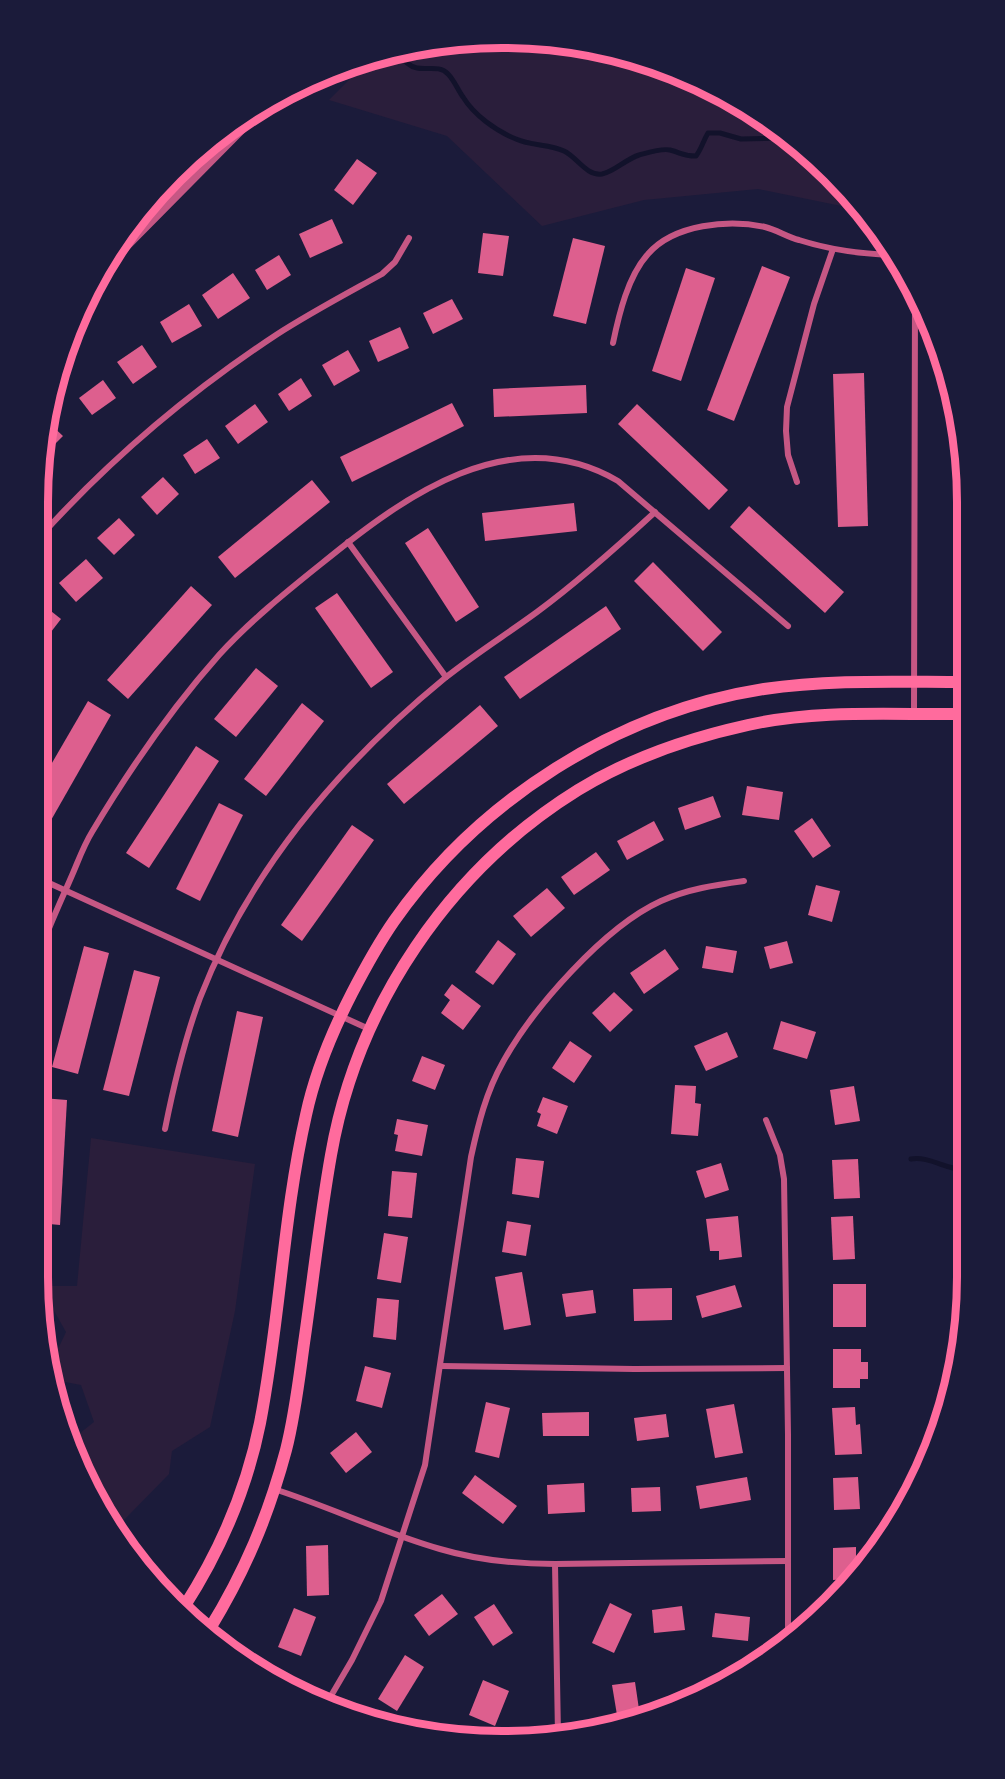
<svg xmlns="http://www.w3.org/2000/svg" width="1005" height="1779" font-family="Jost,sans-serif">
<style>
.green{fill:#2a1e3b}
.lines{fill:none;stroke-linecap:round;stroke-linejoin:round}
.stream{stroke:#12122b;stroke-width:5}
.building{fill:#dd5f8e}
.minor{stroke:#c65784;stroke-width:6}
.tertiary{stroke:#c65784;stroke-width:10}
.secondary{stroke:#ff6b9d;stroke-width:12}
.rim{fill:none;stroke:#ff6b9d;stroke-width:8}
</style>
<rect width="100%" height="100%" fill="#1b1b3a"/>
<!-- green -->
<g class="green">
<polygon points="472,38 515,40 515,46 589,47 652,62 735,100 831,173 861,210 758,189 644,200 542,226 447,136 329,100 371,58 382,53"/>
<polygon points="91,1138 255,1164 235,1311 210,1427 172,1451 169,1474 124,1520 115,1524 70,1441 94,1422 81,1385 60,1381 55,1382 50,1355 59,1347 66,1332 48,1300 48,1286 77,1286"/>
</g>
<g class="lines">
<!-- stream -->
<g class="stream">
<path d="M397,51C401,57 409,67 417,68C427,70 440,65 448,74C454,80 458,90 463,97C474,115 496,131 516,139C531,146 549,144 564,151C577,157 586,176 602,174C614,172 626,159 639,155C647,153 661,148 670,150C682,153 682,156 696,156C702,148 703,141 708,133H720L741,139L784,138"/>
<path d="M911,1159C930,1156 946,1170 966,1170"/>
</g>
</g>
<!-- building -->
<g class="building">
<polygon points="357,159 377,173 353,205 334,190"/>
<polygon points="332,219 343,243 310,258 299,234"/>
<polygon points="483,233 509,236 503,276 478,273"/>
<polygon points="573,238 605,246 586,324 553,316"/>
<polygon points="279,255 291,275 267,290 255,270"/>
<polygon points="762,266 790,277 734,421 707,410"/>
<polygon points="686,268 715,278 681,381 652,371"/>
<polygon points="233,273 250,298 218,319 202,295"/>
<polygon points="452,299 463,319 433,334 423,313"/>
<polygon points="189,304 202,326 172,343 160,322"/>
<polygon points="400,327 409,348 378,362 369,341"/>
<polygon points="142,345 157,367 133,384 117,362"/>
<polygon points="348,350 360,371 334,386 322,365"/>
<polygon points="864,373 868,526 838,527 833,374"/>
<polygon points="301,378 312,396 289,411 278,394"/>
<polygon points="103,380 116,398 92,415 79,398"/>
<polygon points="586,385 587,413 494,417 493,389"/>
<polygon points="452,403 464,426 352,482 340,457"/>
<polygon points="255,404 268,422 238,444 225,426"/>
<polygon points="637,404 728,490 709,510 618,424"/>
<polygon points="48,422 63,436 41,458 43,449"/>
<polygon points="207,439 220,458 195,474 183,455"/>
<polygon points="163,477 179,494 157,515 141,497"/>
<polygon points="312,480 330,502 235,578 218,557"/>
<polygon points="574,503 577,531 485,541 482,513"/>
<polygon points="749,506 844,592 825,613 730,527"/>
<polygon points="119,518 135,535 114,555 97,538"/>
<polygon points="428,528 479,607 456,622 405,543"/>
<polygon points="86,559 103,578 76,602 59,583"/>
<polygon points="653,562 722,632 703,651 634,581"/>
<polygon points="191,586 212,605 128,699 107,680"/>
<polygon points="337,593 393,672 371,688 315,608"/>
<polygon points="42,604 61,619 44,641 38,637 38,609"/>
<polygon points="606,606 621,629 520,699 504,677"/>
<polygon points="256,668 278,686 236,737 214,719"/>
<polygon points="88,701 111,715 50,822 38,815 38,787"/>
<polygon points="302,703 324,721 266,796 244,779"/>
<polygon points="480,705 498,726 404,804 387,784"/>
<polygon points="196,746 219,761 149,868 126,853"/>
<polygon points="747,786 783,792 779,820 742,815"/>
<polygon points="713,796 721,817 685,830 678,808"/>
<polygon points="219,803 243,815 200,901 176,889"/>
<polygon points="812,818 831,846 813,858 794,831"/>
<polygon points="654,821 664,840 627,860 617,841"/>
<polygon points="352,825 374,840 302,941 281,925"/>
<polygon points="596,852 610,870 574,895 561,877"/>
<polygon points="816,885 840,891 832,922 808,915"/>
<polygon points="547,888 565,908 531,937 513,916"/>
<polygon points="498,940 516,954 493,985 475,972"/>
<polygon points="787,941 793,963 770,969 764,947"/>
<polygon points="84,946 109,953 78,1074 52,1067"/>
<polygon points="706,946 737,951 733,973 702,968"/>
<polygon points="665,949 679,969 644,994 630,973"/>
<polygon points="134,970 160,977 129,1096 103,1090"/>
<polygon points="452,984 481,1006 463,1030 441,1013 450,1000 444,995"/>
<polygon points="614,992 633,1010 610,1032 592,1013"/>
<polygon points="237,1011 263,1017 238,1137 212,1131"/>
<polygon points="781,1021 816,1032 807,1059 773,1049"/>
<polygon points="727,1032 738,1057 706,1071 694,1046"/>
<polygon points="570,1041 592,1056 574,1083 552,1068"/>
<polygon points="422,1056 445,1065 435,1090 412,1081"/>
<polygon points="675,1085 696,1086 695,1103 701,1104 698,1136 671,1134"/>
<polygon points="854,1086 860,1121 835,1125 830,1090"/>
<polygon points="543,1097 568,1106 557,1134 537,1126 541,1114 537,1112"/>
<polygon points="42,1098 67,1100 60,1225 38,1223 38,1165"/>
<polygon points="397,1119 428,1125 422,1156 395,1151 398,1135 394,1134"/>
<polygon points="516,1158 544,1161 539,1198 512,1194"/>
<polygon points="858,1159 860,1198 834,1199 832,1160"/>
<polygon points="721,1163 729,1190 705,1198 696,1171"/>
<polygon points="392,1171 417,1173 412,1218 388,1216"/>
<polygon points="738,1216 742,1257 719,1260 719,1251 710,1251 706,1219"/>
<polygon points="853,1216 855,1259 833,1260 831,1217"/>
<polygon points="507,1221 531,1225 526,1256 502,1252"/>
<polygon points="384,1233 408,1237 401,1283 377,1279"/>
<polygon points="522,1272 531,1325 504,1330 495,1277"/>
<rect x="833" y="1284" width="33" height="43"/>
<polygon points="735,1285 742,1307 702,1318 696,1296"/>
<polygon points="672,1288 672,1320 634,1321 633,1289"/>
<polygon points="593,1290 596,1313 566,1317 562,1294"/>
<polygon points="377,1298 399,1300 396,1340 373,1337"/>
<polygon points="833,1349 861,1349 861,1362 868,1362 868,1379 860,1379 860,1388 833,1388"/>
<polygon points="365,1366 391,1373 382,1408 356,1401"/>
<polygon points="486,1402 510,1408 499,1458 475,1452"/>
<polygon points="734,1404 743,1453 715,1458 706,1409"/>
<polygon points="855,1407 856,1425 860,1424 862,1454 835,1455 832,1408"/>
<polygon points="589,1412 589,1436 543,1436 542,1413"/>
<polygon points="666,1414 669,1437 637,1441 634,1418"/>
<polygon points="356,1432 372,1452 346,1473 330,1453"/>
<polygon points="475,1475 517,1506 503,1524 462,1493"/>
<polygon points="747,1477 751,1500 700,1509 696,1486"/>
<polygon points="858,1477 860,1509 834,1510 833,1478"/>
<polygon points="584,1483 585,1512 548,1514 547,1485"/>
<polygon points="660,1487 661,1511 632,1512 631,1488"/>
<polygon points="328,1545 329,1595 307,1596 306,1546"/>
<polygon points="856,1547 856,1568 847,1579 833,1580 833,1548"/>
<polygon points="442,1594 458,1614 429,1636 414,1615"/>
<polygon points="610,1603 632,1614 614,1653 592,1643"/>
<polygon points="494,1604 513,1633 493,1646 474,1617"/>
<polygon points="682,1606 685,1630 654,1633 652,1610"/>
<polygon points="294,1608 316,1617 301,1656 278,1647"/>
<polygon points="715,1613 750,1617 748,1641 712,1637"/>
<polygon points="405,1655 424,1667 397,1711 378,1699"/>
<polygon points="483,1680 509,1691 495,1726 469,1715"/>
<polygon points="635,1682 640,1716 618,1721 612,1685"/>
</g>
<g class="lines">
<!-- minor -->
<g class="minor">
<path d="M613,343C619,314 628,276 648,254C674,224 729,219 765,227C777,230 787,237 799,240C830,250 862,254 894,255"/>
<polyline points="797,482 788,455 786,431 787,407 814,304 833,249"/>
<path d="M38,539C108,461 188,393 276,335C310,313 346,294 382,274L395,262L409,238"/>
<polyline points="348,542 446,677"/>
<polyline points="914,714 915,297"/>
<polyline points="38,878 369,1029"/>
<path d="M38,957C48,928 61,901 73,873C79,859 84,845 92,832C129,770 171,709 219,655C249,622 286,592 321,564C403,497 510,418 618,481L788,626"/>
<polyline points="766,1120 780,1155 784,1179 788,1434 788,1639"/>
<path d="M165,1129C174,1084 184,1041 200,998C250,869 340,764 445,678C475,654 507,634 537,612C579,581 617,547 655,512"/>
<polyline points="441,1366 634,1369 787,1368"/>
<path d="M274,1489C330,1507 384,1533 440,1549C477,1560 516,1564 555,1564L788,1561"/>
<polyline points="555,1564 558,1735"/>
<path d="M328,1701L352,1660L381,1601L425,1465L471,1157C478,1125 486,1092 503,1062C533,1008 604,927 661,901C688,889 715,885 744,881"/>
</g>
<!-- tertiary -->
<polyline class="tertiary" points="98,274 266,104"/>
<!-- secondary -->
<g class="secondary">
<path d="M184,1607C220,1551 247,1488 260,1423C280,1321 283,1216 306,1115C315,1073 332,1032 352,993C365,968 378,944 394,921C479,800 617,712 764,689C830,679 898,682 964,682"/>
<path d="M209,1630C245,1571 268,1517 286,1450C295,1415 299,1379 304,1343C313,1281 320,1217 331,1155C357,1006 449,870 578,790C630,758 689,738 748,725C819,709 893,715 964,714"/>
</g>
</g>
<!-- crop -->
<path d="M0 0H1005V1779H0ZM502 48H503A454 454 0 0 1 957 502V1277A454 454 0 0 1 503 1731H502A454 454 0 0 1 48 1277V502A454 454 0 0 1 502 48Z" fill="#1b1b3a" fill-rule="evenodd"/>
<path class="rim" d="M502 48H503A454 454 0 0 1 957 502V1277A454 454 0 0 1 503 1731H502A454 454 0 0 1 48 1277V502A454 454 0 0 1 502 48Z"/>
</svg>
